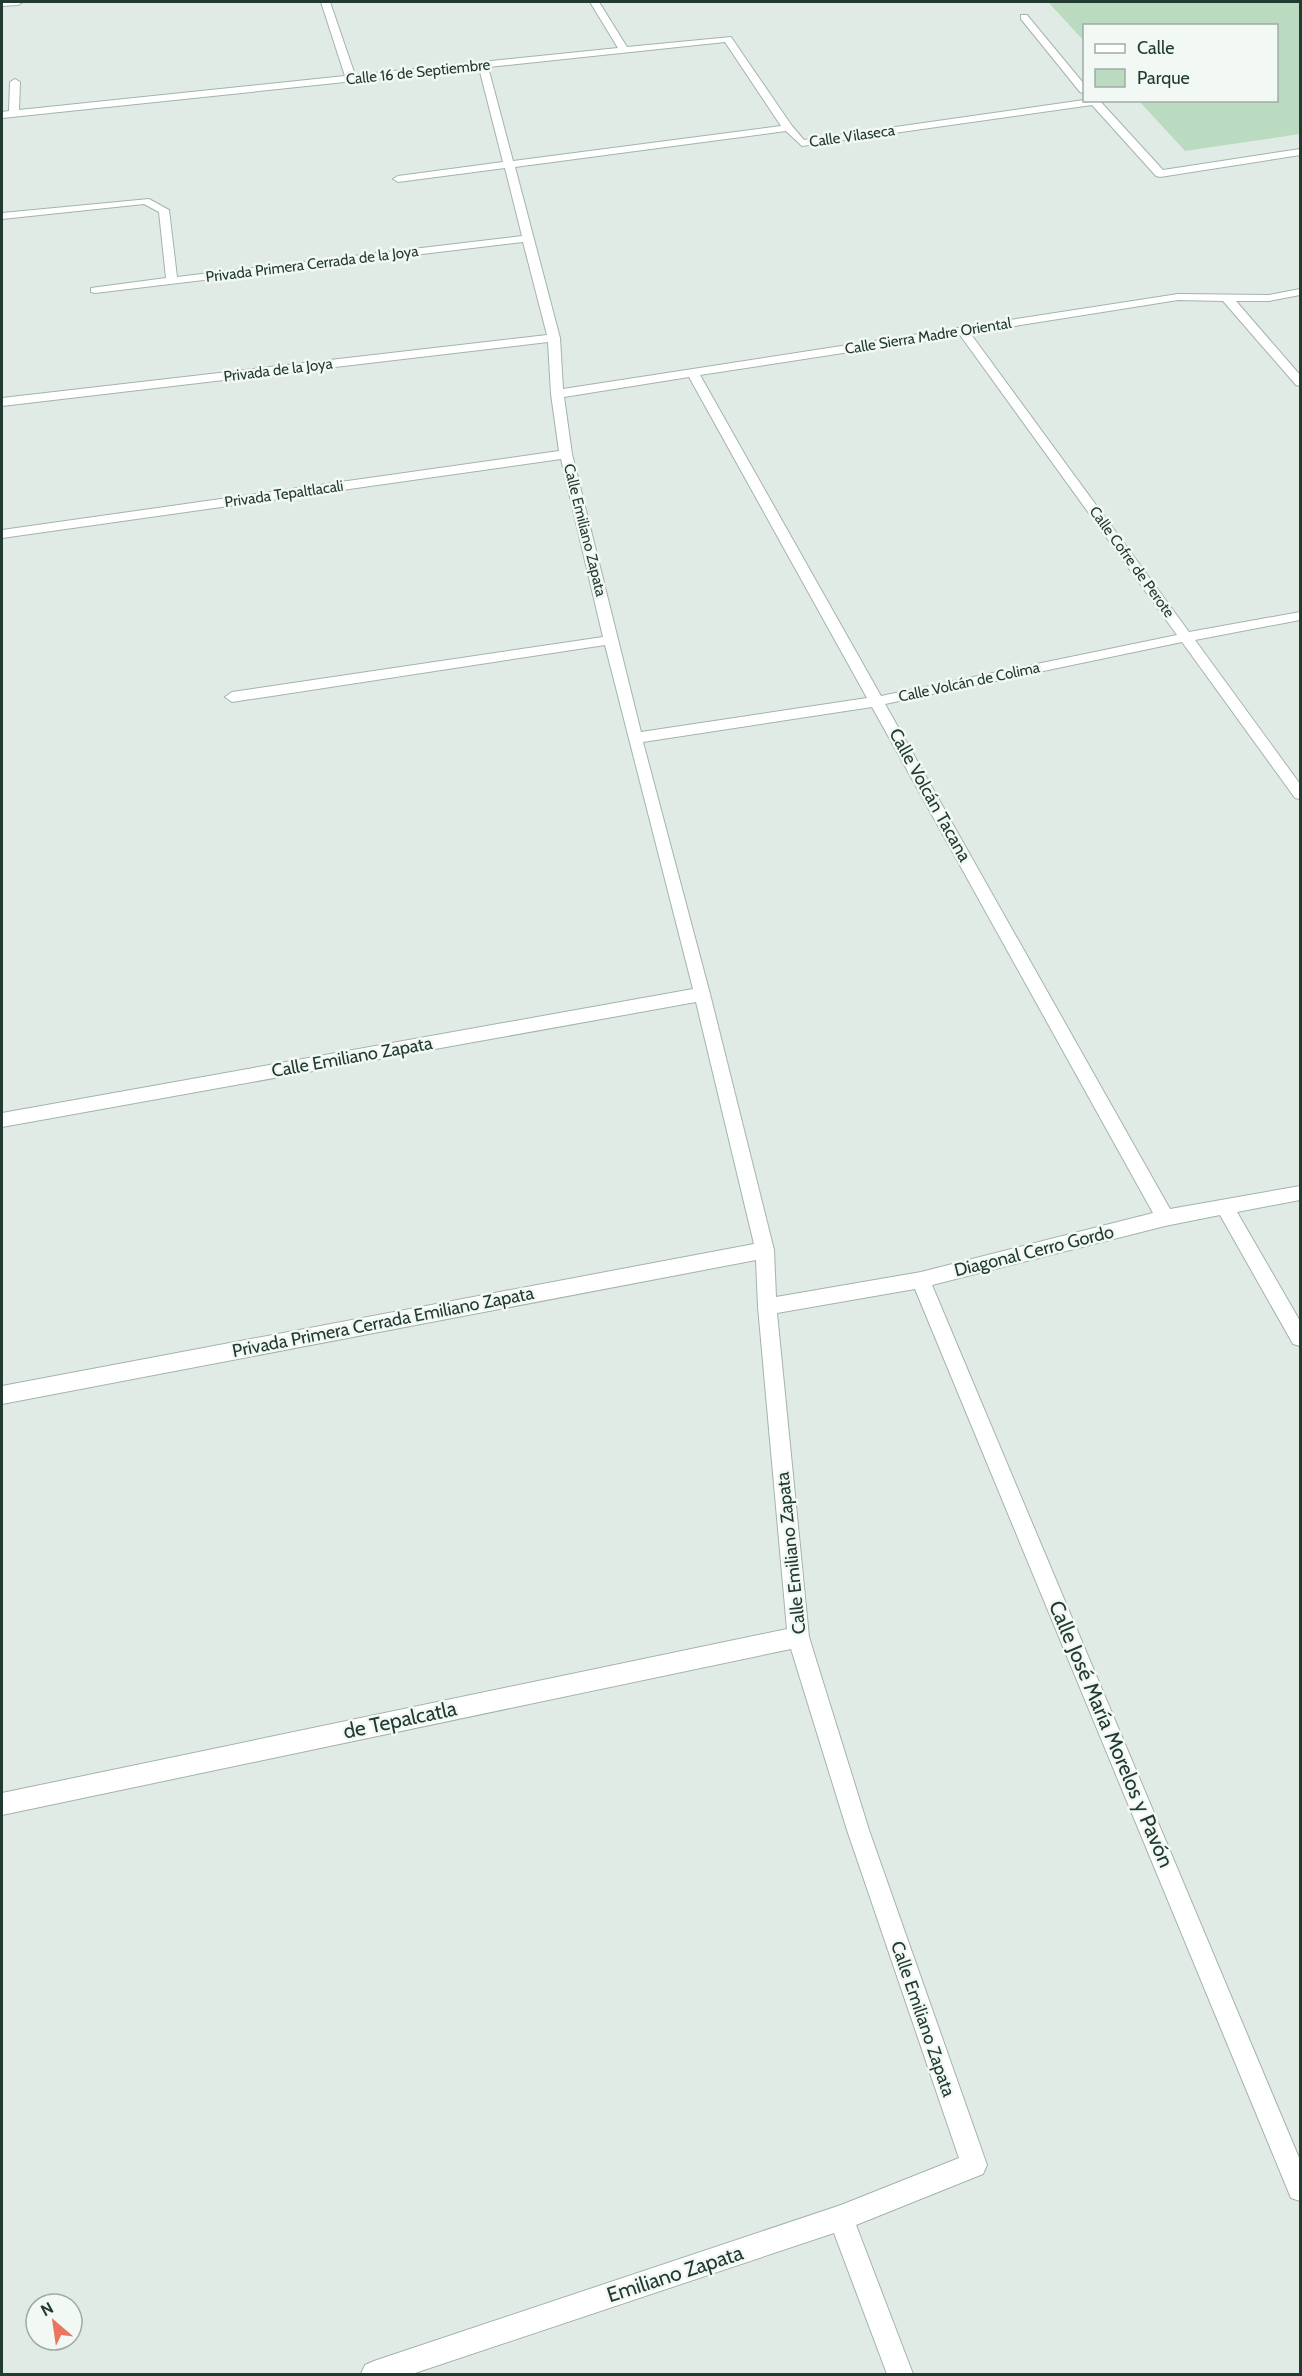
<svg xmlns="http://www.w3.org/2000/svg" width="1302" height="2376" font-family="Cabin,sans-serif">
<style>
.green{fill:#bbdbc1}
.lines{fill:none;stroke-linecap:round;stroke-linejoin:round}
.minor-casing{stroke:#a4b3ac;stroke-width:2}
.minor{fill:#fff;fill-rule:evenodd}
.labels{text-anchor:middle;stroke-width:5;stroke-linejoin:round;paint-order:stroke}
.far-street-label{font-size:15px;fill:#223b32;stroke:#f2f8f4}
.street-label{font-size:18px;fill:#223b32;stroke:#f2f8f4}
.near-street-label{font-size:21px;fill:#223b32;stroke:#f2f8f4}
</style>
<rect width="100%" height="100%" fill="#e1ebe6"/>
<!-- green -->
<polygon class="green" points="1048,2 1300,2 1300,134 1185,151 1139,101 1276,100 1276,26 1084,26 1084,41"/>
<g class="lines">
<defs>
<g id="minor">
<polygon points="2,2 23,2 18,5 2,6"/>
<path d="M321,2H330L355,75L618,48L590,2H599L627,47L731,37L792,126L804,140L1084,100H1099L1163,170L1300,149V155L1160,177L1156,176L1092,105L802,146L786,131L515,167L560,338L563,389L1178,294L1269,295L1300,289V295L1269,301H1236L1300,375V386L1296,385L1223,301L1178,300L970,333L1189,632L1300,612V620L1195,640L1300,784V799L1295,798L1182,642L885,704L1170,1209L1300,1186V1200L1237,1212L1300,1321V1346L1293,1344L1220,1215L1165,1226L932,1285L1300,2160V2201L1291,2198L915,1289L777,1313L809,1637L869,1830L987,2165L983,2174L856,2225L913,2374H887L834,2233L412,2374H361L365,2365L374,2361L841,2205L959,2158L847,1830L791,1649L2,1815V1793L787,1629L758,1307L756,1260L2,1404V1386L754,1244L696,1002L2,1127V1113L693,989L605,645L232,702L225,697L232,692L603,637L561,459L2,538V530L559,451L551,394L548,342L2,406V398L547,335L523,242L95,293L91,292V288L166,278L159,212L144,204L2,219V213L149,199L169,210L177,277L522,236L505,168L398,182L393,179L398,176L503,162L479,68L2,118V112L9,111L10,82L15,79L20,82L19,110L345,76ZM725,42L781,126L513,161L488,67ZM960,335L1177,635L881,696L700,375ZM689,377L867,698L641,732L572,454L564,397ZM872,707L1153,1213L921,1272L776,1297L774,1250L710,994L643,742Z"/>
<polygon points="1021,15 1027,15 1084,84 1084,93 1080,92 1021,19"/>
</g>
</defs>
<!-- minor casing -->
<use href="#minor" class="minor-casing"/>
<!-- minor -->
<use href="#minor" class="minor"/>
</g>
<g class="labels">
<!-- far-street labels -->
<g class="far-street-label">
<text transform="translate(418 72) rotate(-6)" y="5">Calle 16 de Septiembre</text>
<text transform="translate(852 136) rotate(-8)" y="5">Calle Vilaseca</text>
<text transform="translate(312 264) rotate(-7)" y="5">Privada Primera Cerrada de la Joya</text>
<text transform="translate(928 336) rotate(-9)" y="5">Calle Sierra Madre Oriental</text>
<text transform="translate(278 370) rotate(-7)" y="5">Privada de la Joya</text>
<text transform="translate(284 494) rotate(-8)" y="5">Privada Tepaltlacali</text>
<text transform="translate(585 530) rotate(76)" y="5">Calle Emiliano Zapata</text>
<text transform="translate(1132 562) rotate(54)" y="5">Calle Cofre de Perote</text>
<text transform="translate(969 682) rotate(-12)" y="5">Calle Volcán de Colima</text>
</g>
<!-- street labels -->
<g class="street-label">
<text transform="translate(930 795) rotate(61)" y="6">Calle Volcán Tacana</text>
<text transform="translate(352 1057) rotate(-10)" y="6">Calle Emiliano Zapata</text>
<text transform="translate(1034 1251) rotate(-14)" y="6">Diagonal Cerro Gordo</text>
<text transform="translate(383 1322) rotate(-11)" y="6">Privada Primera Cerrada Emiliano Zapata</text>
<text transform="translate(791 1553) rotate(-96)" y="6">Calle Emiliano Zapata</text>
<text transform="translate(923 2019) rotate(71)" y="6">Calle Emiliano Zapata</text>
</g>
<!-- near-street labels -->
<g class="near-street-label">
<text transform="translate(400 1720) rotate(-12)" y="7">de Tepalcatla</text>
<text transform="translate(1111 1734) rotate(67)" y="7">Calle José María Morelos y Pavón</text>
<text transform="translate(675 2274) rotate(-18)" y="7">Emiliano Zapata</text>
</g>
</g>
<!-- border -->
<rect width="1302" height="2376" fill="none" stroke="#223b32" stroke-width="6"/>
<!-- legend -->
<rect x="1083" y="24" width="195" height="78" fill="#f2f8f4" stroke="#9faca6" stroke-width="1.5"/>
<rect x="1095" y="44" width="30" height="9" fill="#ffffff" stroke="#9faca6" stroke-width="1.5"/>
<text x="1137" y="54" font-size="18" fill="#223b32">Calle</text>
<rect x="1095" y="69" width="30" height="18" fill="#bbdbc1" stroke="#9faca6" stroke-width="1.5"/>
<text x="1137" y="84" font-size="18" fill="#223b32">Parque</text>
<!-- north arrow -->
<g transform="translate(54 2322) rotate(331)"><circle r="28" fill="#f2f8f4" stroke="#9faca6" stroke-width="1.5"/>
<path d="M0-4.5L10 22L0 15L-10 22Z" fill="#eb765f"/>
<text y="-9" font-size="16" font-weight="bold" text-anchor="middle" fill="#223b32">N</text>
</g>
</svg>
